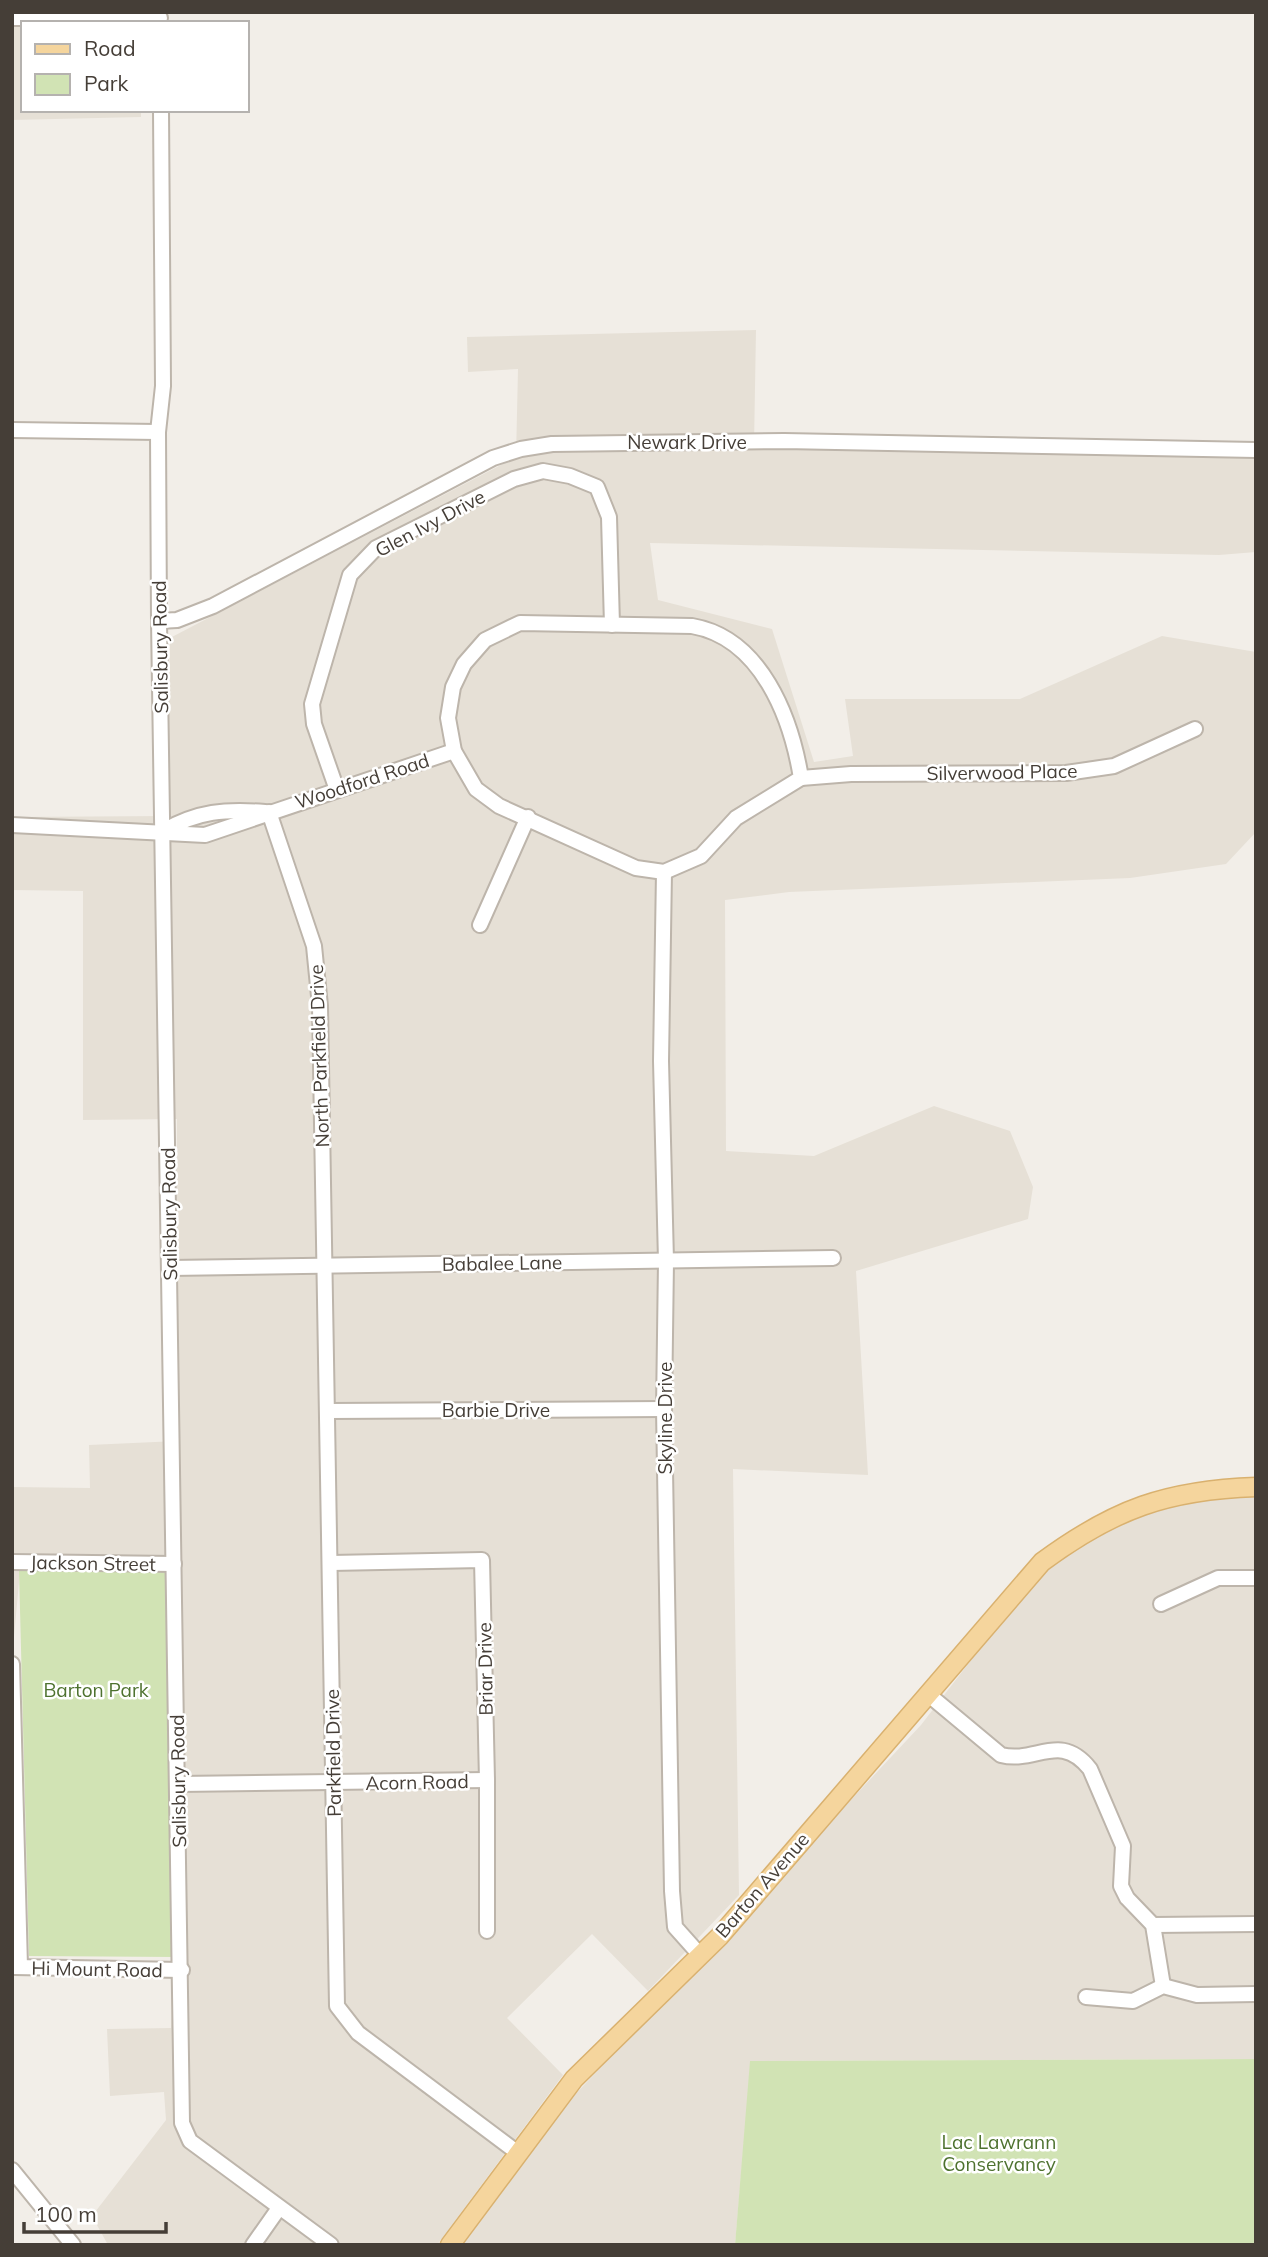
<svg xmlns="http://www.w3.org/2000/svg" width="1268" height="2257" font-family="Mulish,sans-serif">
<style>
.residential{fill:#e6e0d6}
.green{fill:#d1e3b4}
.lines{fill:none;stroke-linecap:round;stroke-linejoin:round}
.minor-casing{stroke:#bdb5ab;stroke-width:18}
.major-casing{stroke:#d9b16f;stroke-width:21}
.minor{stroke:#fff;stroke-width:14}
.major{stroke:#f5d59d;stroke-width:18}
.labels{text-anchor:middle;stroke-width:5;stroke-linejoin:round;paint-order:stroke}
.street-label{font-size:19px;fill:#453e37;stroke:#fff}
.park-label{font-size:19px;fill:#4e722f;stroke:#fff}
</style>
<rect width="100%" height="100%" fill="#f2eee8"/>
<!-- residential -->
<g class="residential">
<polygon points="12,12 23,23 23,110 141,110 141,117 12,120"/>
<polygon points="756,330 754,445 1256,457 1256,552 1219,555 650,543 658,600 772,629 814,762 853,756 845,699 1020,699 1162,636 1256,652 1256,832 1226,864 1130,878 789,892 725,900 726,1151 814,1156 934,1106 1010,1131 1033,1187 1028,1219 856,1271 868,1475 733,1469 739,1895 648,1991 592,1934 507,2018 563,2075 437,2245 108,2245 92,2216 166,2120 164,2092 110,2096 107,2029 171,2028 175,1957 20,1571 12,1659 12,1487 90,1488 89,1445 177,1441 177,1119 83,1120 83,891 12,890 12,817 167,816 170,638 516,457 518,369 468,372 467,337"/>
<polygon points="1256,1492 1256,2059 751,2061 735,2245 460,2245 570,2100 921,1725 1032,1581 1073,1545 1151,1506"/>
</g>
<!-- green -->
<g class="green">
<polygon points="19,1571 167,1571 175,1957 29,1956"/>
<polygon points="1256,2059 1256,2245 735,2245 750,2061"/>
</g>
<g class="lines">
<defs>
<g id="minor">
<polyline points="12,18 160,18"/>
<polyline points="161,110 163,386 158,432 159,621 182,2123 190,2141 331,2245"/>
<polyline points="12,430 158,432"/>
<polyline points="159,621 177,620 213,606 493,458 521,449 552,444 784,441 1256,450"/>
<path d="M520,623L692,626C761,638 791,717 801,778L736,818L701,856L664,872L636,868L499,806L476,789L454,751L448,718L453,687L464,664L485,640Z"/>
<polyline points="801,778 851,774 1066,773 1114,766 1195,729"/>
<polyline points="337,790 314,724 312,704 350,575 376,548 514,479 543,471 570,476 597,487 609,517 612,625"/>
<polyline points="269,812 314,946 320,1006 337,2006 358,2033 518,2153"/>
<polyline points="12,825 205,835 454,751"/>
<path d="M163,831C198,811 225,809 265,812"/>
<polyline points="664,872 661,1061 666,1261 664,1409 672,1891 675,1927 700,1955"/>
<polyline points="480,925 528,817"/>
<polyline points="170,1268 833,1258"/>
<polyline points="328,1411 664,1409"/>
<polyline points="12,1562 174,1564"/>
<polyline points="331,1563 482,1560 487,1780 487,1931"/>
<polyline points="1161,1604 1218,1578 1256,1578"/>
<polyline points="12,1664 20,1967"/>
<path d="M929,1695L1001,1755C1036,1764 1060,1731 1090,1769L1123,1846L1121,1886L1127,1898L1153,1925L1163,1986"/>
<polyline points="179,1784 487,1780"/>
<polyline points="1153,1925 1256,1924"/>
<polyline points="14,1967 182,1970"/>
<polyline points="1086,1997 1133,2001 1163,1986 1197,1995 1256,1994"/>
<polyline points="12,2170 73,2245"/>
<polyline points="253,2245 279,2208"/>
</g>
<path id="major" d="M450,2245L574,2079L720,1936L1042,1562C1114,1509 1167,1490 1256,1487"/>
</defs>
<!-- minor casing -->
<use href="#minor" class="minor-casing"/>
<!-- major casing -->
<use href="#major" class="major-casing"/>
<!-- minor -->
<use href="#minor" class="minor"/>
<!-- major -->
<use href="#major" class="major"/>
</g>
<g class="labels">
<!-- street labels -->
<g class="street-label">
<text x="687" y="449">Newark Drive</text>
<text transform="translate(430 523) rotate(-28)" y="7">Glen Ivy Drive</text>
<text transform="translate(160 647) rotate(-91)" y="7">Salisbury Road</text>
<text transform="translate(1002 772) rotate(-1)" y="7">Silverwood Place</text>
<text transform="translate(362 781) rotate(-18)" y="7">Woodford Road</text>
<text transform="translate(319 1056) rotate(-92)" y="7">North Parkfield Drive</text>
<text transform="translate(169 1214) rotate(-91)" y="7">Salisbury Road</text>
<text transform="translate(502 1263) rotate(-1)" y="7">Babalee Lane</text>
<text x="496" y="1417">Barbie Drive</text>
<text transform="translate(665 1418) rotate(-90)" y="7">Skyline Drive</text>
<text transform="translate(93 1563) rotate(1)" y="7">Jackson Street</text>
<text transform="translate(485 1669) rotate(-91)" y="7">Briar Drive</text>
<text transform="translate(333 1753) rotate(-91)" y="7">Parkfield Drive</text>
<text transform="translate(178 1781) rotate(-91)" y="7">Salisbury Road</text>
<text transform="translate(417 1782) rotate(-1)" y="7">Acorn Road</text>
<text transform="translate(762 1885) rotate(-49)" y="7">Barton Avenue</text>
<text transform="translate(97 1969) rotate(1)" y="7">Hi Mount Road</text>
</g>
<!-- park labels -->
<g class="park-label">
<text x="96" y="1697">Barton Park</text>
<text x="999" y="2149">Lac Lawrann<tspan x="999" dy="22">Conservancy</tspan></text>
</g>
</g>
<!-- border -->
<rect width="1268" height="2257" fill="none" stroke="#453e37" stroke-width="28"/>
<!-- legend -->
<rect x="21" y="21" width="228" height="91" fill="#ffffff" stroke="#b5b2af" stroke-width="2"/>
<rect x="35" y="44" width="35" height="10" fill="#f5d59d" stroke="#b5b2af" stroke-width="2"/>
<text x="84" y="56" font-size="21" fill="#453e37">Road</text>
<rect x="35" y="74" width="35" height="21" fill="#d1e3b4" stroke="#b5b2af" stroke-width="2"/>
<text x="84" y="91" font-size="21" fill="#453e37">Park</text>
<!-- scale -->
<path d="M24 2222v10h142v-10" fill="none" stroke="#453e37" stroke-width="3.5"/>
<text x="35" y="2222" font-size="21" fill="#453e37" stroke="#ffffff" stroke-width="5" paint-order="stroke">100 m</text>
</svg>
